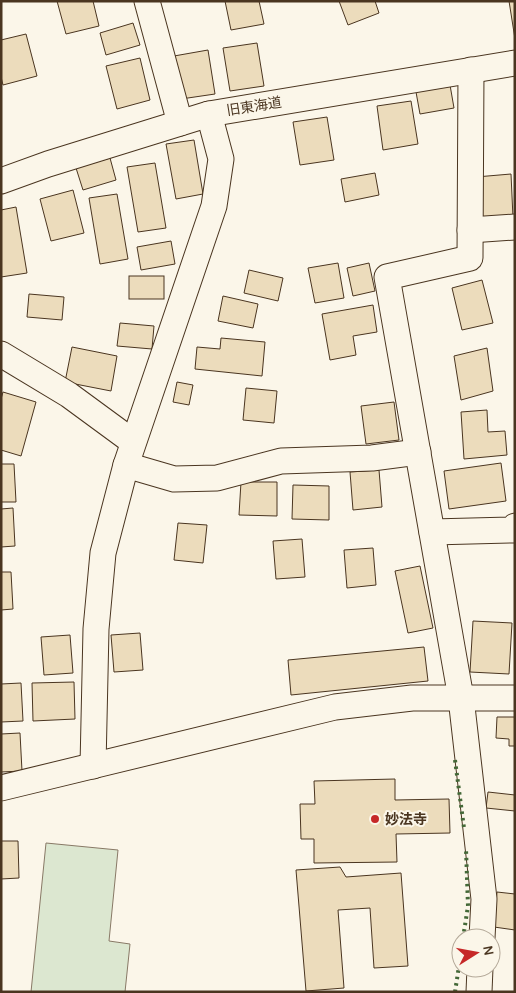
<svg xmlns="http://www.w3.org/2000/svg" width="516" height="993" font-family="Karla,'Noto Sans JP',sans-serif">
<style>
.green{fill:#dce7d0;stroke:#887966}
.building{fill:#ecdcbc;stroke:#4a3520}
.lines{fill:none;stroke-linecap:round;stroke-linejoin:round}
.street-casing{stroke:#4a3520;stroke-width:27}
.street{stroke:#fbf6e9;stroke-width:25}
.hedge{stroke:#436837;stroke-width:4;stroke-dasharray:2.5 4;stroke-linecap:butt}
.poi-dot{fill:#c62828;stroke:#fbf6e9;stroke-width:2}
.labels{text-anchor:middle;stroke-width:4;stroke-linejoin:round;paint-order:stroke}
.street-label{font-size:14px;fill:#4a3520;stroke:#fbf6e9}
.poi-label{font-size:14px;font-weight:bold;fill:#4a3520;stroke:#fbf6e9;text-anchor:start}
</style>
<rect width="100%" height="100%" fill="#fbf6e9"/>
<!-- green -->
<polygon class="green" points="46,843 118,850 109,941 130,944 125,992 31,992"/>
<!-- building -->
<g class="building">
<polygon points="57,1 93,1 99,26 66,34"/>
<polygon points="225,1 259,1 264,24 231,30"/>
<polygon points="339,1 375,1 379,13 348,25"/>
<polygon points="509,1 515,1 515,39"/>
<polygon points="133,23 140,45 106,55 100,33"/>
<polygon points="26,34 37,76 3,85 1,77 1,40"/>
<polygon points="257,43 264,86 230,91 223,48"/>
<polygon points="208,50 215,94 181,99 174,56"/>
<polygon points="140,58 150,100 117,109 106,66"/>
<polygon points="450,85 454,108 420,114 416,92"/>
<polygon points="411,101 418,144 383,150 377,106"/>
<polygon points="327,117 334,160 300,165 293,122"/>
<polygon points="194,140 203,194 176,199 166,144"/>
<polygon points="110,158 116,180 83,190 76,168"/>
<polygon points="155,163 166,228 138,232 127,167"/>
<polygon points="375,173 379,195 345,202 341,179"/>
<polygon points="511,174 513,218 479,220 476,177"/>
<polygon points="73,190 84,233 51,241 40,199"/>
<polygon points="117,194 128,259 100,264 89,198"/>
<polygon points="16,207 27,273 1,277 1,210"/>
<polygon points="171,241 175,264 141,270 137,247"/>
<polygon points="338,263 344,298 315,303 308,268"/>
<polygon points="369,263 375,291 353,296 347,268"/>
<polygon points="249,270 283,278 278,301 244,293"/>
<rect x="129" y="276" width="35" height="23"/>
<polygon points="482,280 493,323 462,330 452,288"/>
<polygon points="29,294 64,297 62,320 27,317"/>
<polygon points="223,296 258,304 253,328 218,321"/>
<polygon points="373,305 377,332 353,336 356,355 330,360 322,314"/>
<polygon points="120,323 154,326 152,349 117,346"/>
<polygon points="221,338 265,342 262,376 195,369 197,347 220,349"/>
<polygon points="72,347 117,356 111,391 65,382"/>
<polygon points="487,348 493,391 461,400 454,356"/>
<polygon points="177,382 193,385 189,405 173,402"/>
<polygon points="246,388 277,391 274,423 243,420"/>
<polygon points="3,392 36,402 21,456 1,450 1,399"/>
<polygon points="394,402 399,440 366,444 361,406"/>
<polygon points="487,410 488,432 505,431 507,455 464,459 461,412"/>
<polygon points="501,463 506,501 449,509 444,471"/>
<polygon points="1,464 14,464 16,502 1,502"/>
<polygon points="379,470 382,507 353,510 350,472"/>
<polygon points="241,482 277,482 277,516 239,515"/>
<polygon points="293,485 329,486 329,520 292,519"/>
<polygon points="13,508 15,546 1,547 1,509"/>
<polygon points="178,523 207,525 203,563 174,560"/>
<polygon points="302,539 305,577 276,579 273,541"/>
<polygon points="373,548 376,585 347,588 344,550"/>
<polygon points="420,566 433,628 408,633 395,571"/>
<polygon points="1,572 11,572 13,609 1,610"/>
<polygon points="473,621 512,623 509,674 470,672"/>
<polygon points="140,633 143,670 114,672 111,635"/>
<polygon points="70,635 73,673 44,675 41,637"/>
<polygon points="424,647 428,681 291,695 288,660"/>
<polygon points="74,682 75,719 33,721 32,683"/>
<polygon points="21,683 23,721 1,722 1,684"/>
<polygon points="497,717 515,717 515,746 509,746 509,739 496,738"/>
<polygon points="20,733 22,771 1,772 1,734"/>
<polygon points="395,779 395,800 449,799 450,833 396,834 397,862 314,863 314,839 301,839 300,804 315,804 314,781"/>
<polygon points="488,792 515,795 515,811 486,808"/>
<polygon points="1,841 18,841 19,878 1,879"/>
<polygon points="340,867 346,877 401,873 408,966 374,968 370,908 338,910 344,988 306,991 296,870"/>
<polygon points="497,892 515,894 515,930 494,927"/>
</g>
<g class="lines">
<defs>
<g id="street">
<polyline points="147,1 180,123"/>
<polyline points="471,70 470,258 387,277 461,698 484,899 482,938"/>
<polyline points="1,181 48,164 209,114 515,63"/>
<polyline points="470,230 515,227"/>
<polyline points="1,354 69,395 133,442"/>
<polyline points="126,465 174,479 217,478 281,461 372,458 418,452"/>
<polyline points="432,532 512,530 515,526"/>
<polyline points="93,766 96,629 103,553 126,465 214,206 221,159 209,114"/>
<polyline points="1,788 335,707 412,698 515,698"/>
<polyline points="479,992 480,968"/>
</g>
</defs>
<!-- street casing -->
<use href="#street" class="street-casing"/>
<!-- street -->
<use href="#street" class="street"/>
<!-- hedge -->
<g class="hedge">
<polyline points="455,760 464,828"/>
<polyline points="463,938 468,906 466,849"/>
<polyline points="455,992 461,953"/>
</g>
</g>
<!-- markers -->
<circle class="poi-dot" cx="375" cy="819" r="5"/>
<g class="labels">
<!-- street labels -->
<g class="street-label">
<text transform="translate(254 106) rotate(-9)" y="5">旧東海道</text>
</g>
<!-- poi labels -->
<g class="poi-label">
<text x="385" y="824">妙法寺</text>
</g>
</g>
<!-- border -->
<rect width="516" height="993" fill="none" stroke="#4a3520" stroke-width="5"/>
<!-- north arrow -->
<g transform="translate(476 953) rotate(79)"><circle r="24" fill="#fbf6e9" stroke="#b4a999"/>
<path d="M0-4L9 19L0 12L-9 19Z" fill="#c62828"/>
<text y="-8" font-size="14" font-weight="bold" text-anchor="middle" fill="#4a3520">N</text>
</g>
</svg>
